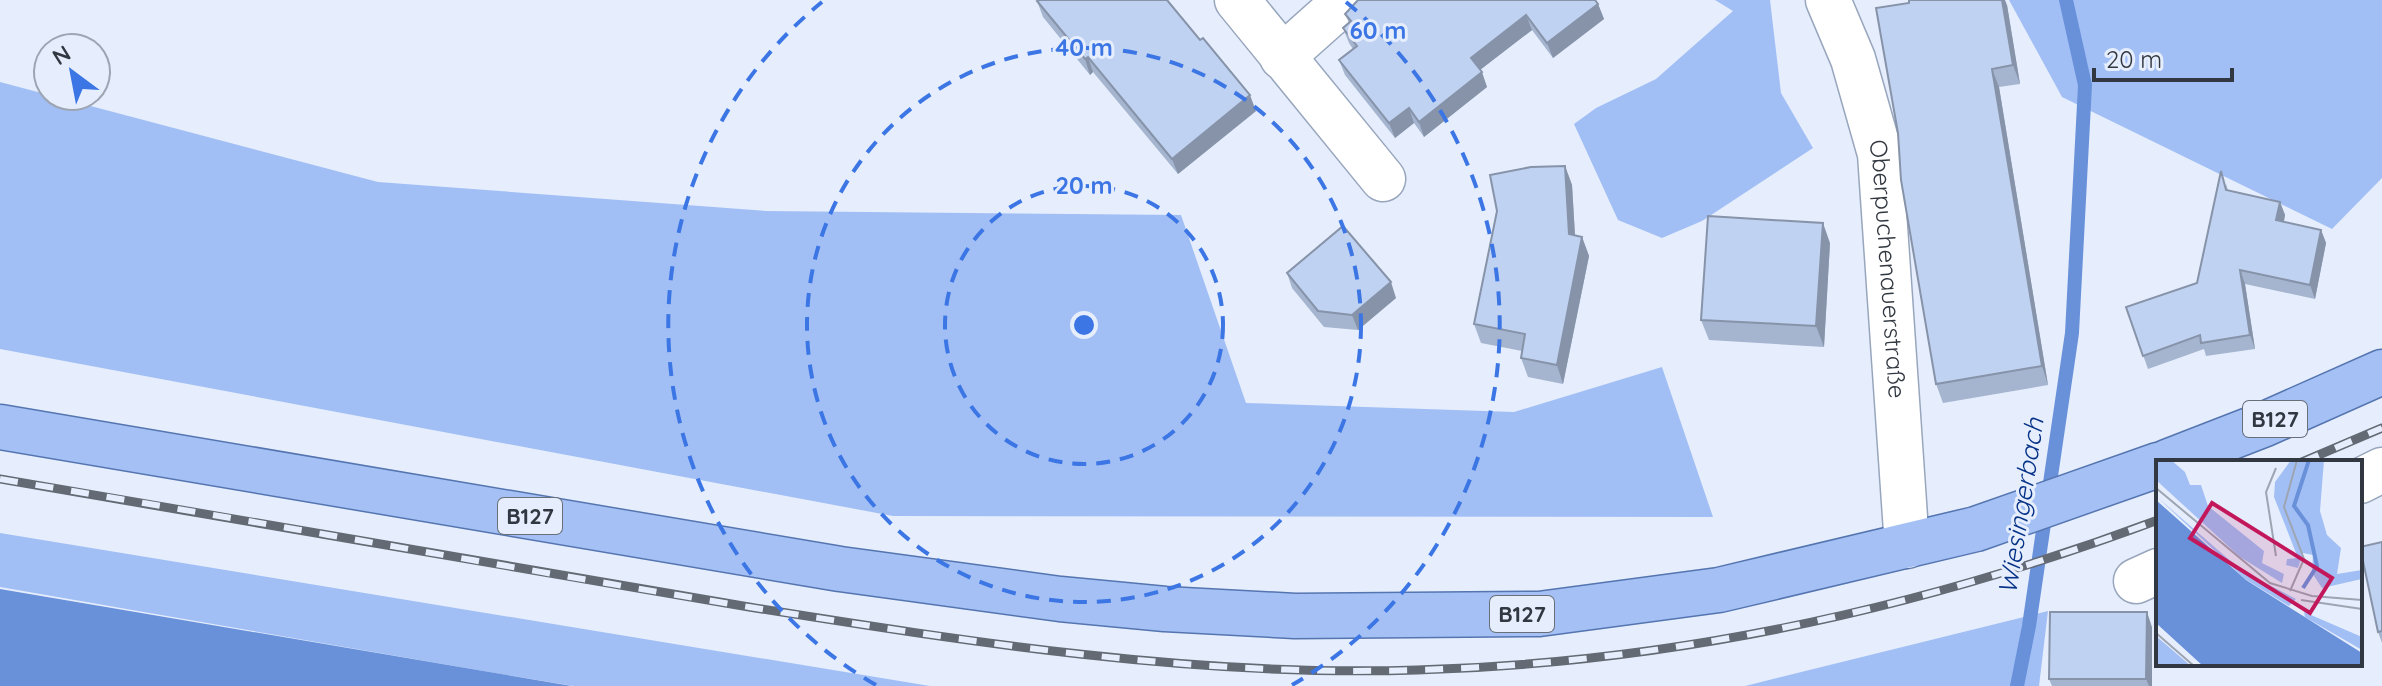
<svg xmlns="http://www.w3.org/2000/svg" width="2382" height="686" font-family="Quicksand,sans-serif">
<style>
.green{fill:#a2bff5}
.water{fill:#6991da}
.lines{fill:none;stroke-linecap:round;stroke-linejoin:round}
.stream{stroke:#6991da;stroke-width:14}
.minor-casing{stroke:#98a6bd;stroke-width:47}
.major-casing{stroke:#5575b0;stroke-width:47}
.minor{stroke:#fff;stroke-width:44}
.major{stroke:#a4c0f4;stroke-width:44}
.rail-casing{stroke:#636a74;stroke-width:9}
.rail{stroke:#e6eefd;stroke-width:6;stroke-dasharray:18;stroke-linecap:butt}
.wall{fill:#a5b5cf}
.shaded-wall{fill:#8693a9}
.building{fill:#c0d2f1;stroke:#8693a9;stroke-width:2}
.ring{fill:none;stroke:#3c76e5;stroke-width:4;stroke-dasharray:14 10}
.labels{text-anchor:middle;stroke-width:6;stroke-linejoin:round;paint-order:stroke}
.shield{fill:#e6eefd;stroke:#686f79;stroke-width:2}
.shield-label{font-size:22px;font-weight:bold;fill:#323841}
.street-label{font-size:24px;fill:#323841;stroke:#e6eefd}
.water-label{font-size:26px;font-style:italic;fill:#063287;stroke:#e6eefd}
.inset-river{fill:none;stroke:#6991da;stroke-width:4}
.inset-road{fill:none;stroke:#9ea5b2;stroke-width:2}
.view{fill:#c2185b;fill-opacity:0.15;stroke:#c2185b;stroke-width:4}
.inset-edge{fill:none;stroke:#323841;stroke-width:4}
.centre{fill:#3c76e5;stroke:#e6eefd;stroke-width:4}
.ring-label{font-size:24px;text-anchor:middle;font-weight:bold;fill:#3c76e5;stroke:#e6eefd;stroke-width:6;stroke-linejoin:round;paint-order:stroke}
</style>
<rect width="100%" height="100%" fill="#e6eefd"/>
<!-- green -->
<g class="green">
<polygon points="1715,0 1770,0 1781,93 1813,148 1702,221 1662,238 1618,220 1574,124 1596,108 1656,79 1733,11"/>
<polygon points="2009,0 2382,0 2382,178 2332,229 2062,97"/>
<polygon points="0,82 378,182 766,211 1181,215 1246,403 1514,412 1662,367 1713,517 893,516 0,349"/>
<polygon points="0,533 930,686 574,686 506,675 0,587"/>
<polygon points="2048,611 2039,686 1745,686"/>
</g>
<!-- water -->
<polygon class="water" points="0,589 572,686 0,686"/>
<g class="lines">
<!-- stream -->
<polyline class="stream" points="2017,686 2029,626 2072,333 2085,85 2066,0"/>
<defs>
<g id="minor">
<polyline points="1237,0 1383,179"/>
<path id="s1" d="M1828,0L1853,59L1880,154L1907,546"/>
<polyline points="1282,57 1346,0"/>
<polyline points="2360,481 2382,470"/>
<polyline points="2136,581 2158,571"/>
</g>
<g id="major">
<polyline points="0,427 840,569 1060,599 1165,609 1295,616 1539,614 1719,590 1976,529 2158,465"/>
<polyline points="2167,462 2265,424 2382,372"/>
</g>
</defs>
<!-- minor casing -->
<use href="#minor" class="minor-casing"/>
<!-- major casing -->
<use href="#major" class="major-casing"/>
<!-- minor -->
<use href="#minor" class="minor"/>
<!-- major -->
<use href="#major" class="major"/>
<defs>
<g id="rail">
<polyline points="2302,462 2382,428"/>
<path d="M0,479C250,520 499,566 749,607C970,642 1193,677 1417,670C1671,663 1920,609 2158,520"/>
</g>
</defs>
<!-- rail casing -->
<use href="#rail" class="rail-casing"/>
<!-- rail -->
<use href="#rail" class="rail"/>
</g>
<!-- wall -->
<g class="wall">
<polygon points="1037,1 1256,111 1178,174 1093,72 1090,75 1043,17"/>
<polygon points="1909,3 2007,5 2020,84 1999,87 2048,385 1943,403 1936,384"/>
<polygon points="1598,4 1604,19 1553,58 1532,30 1480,70 1487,87 1424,137 1414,123 1395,138 1345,75 1339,60 1353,49 1349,43 1343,28 1349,23 1345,14"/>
<polygon points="1565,166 1572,185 1575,235 1582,237 1589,256 1563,384 1528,377 1521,358 1522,351 1481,343 1474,324"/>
<polygon points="2226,184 2228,190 2280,202 2285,215 2284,222 2321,230 2326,243 2315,299 2245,284 2255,349 2206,356 2204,349 2148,369 2126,307 2197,283"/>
<polygon points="1830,243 1824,347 1709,340 1701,320"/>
<polygon points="1287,273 1396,298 1358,330 1324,327 1292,288"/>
<polygon points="2382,542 2382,643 2378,632"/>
<polygon points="2152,627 2152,686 2052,686 2049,679"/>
</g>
<!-- shaded-wall -->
<g class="shaded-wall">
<polygon points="2002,0 2005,0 2007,5 2020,84 2013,65"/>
<polygon points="1598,4 1604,19 1553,58 1547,43"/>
<polygon points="1526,15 1532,30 1476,73 1471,58"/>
<polygon points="1088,57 1093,72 1090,75 1085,59"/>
<polygon points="1992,69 1999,87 2048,385 2042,366"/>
<polygon points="1482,72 1487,87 1424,137 1419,122"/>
<polygon points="1250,95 1256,111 1178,174 1172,159"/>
<polygon points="1409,108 1414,123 1395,138 1389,123"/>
<polygon points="1565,166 1572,185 1576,253 1569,234"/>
<polygon points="2280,202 2285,215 2281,234 2276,220"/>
<polygon points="1823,223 1830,243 1824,347 1816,326"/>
<polygon points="2321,230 2326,243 2315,299 2310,285"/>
<polygon points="1582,237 1589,256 1563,384 1557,365"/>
<polygon points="2240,270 2245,284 2255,349 2250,335"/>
<polygon points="1391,282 1396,298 1358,330 1352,315"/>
<polygon points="2147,612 2152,627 2152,686 2149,686 2146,679"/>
</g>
<!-- building -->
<g class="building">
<polygon points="1039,0 1167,0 1200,40 1203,38 1250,95 1172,159 1088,57 1085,59 1037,1"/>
<polygon points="1358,0 1595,0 1598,4 1547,43 1526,15 1471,58 1482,72 1419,122 1409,108 1389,123 1339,60 1357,46 1343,28 1351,21 1345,14"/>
<polygon points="1909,0 2002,0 2013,65 1992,69 2042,366 1936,384 1901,180 1898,133 1876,8 1909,3"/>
<polygon points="1565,166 1569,234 1582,237 1557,365 1521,358 1525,334 1474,324 1497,211 1490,175 1531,167"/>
<polygon points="2221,171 2226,190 2280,202 2276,220 2321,230 2310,285 2240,270 2250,335 2201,343 2200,335 2143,356 2126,307 2197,283"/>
<polygon points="1708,216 1823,223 1816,326 1701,320"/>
<polygon points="1343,226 1391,282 1352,315 1318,311 1287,273"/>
<polygon points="2382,542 2382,631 2378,632 2360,547"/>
<polygon points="2050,612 2147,612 2146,679 2049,679"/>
</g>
<!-- distance rings -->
<g class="ring">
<circle cx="1084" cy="325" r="139"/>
<circle cx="1084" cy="325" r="277"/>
<path d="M876 685A416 416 0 0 1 822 2M1346 2A416 416 0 0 1 1292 685"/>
</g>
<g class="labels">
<!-- shield labels -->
<g class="shield">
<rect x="2243" y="401" width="64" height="36" rx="6"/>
<rect x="498" y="498" width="64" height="36" rx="6"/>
<rect x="1490" y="596" width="64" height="36" rx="6"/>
</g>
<g class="shield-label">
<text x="2275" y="427">B127</text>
<text x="530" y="524">B127</text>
<text x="1522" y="622">B127</text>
</g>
<!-- street labels -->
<g class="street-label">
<text dy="8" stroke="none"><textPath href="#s1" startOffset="278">Oberpuchenauerstraße</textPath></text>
</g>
<!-- water labels -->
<g class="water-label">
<text transform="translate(2021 506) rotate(-81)" y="9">Wiesingerbach</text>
</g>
</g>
<!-- overview -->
<g transform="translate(2156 460)">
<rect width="206" height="206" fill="#e6eefd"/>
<path d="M0,0H15L29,12L34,25H45L52,46L108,91L106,103L128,114L126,123L84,97L0,20ZM135,0H168L164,51L171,75L185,88L181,114L206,110V119L166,128L156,113L157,95L147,93L142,108L130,105L131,99L142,98L118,37L119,22ZM0,36L86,111L140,139L133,146L89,119ZM148,152L206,177V190L149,157ZM0,176L35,206H0Z" fill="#a2bff5"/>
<path d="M0,40L90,120L206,193V206H47L0,163Z" fill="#6991da"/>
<path class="inset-river" d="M0,86L113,187L152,206M147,128L161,106L152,65L138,46L153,0"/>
<path class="inset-road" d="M0,28L114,123L156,136L206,140M120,96L110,32L120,8M134,131L148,99L128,47L141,0M145,140L206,149M0,173L38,206"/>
<path class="view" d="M56,43L176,118L154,153L34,78Z"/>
<rect width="206" height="206" class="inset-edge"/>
</g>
<circle cx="1084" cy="325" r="12" class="centre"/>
<g class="ring-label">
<text x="1378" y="39">60 m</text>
<text x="1084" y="56">40 m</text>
<text x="1084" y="194">20 m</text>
</g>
<!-- north arrow -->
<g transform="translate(72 72) rotate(328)"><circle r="38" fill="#e6eefd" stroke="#9ea5b2" stroke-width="2"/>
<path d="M0-6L14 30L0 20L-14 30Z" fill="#3c76e5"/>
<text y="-12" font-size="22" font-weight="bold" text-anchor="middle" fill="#323841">N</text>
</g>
<!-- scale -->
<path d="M2094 68v12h138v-12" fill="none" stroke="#323841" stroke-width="4"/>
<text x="2106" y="68" font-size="24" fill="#323841" stroke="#e6eefd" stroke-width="6" paint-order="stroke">20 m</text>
</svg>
